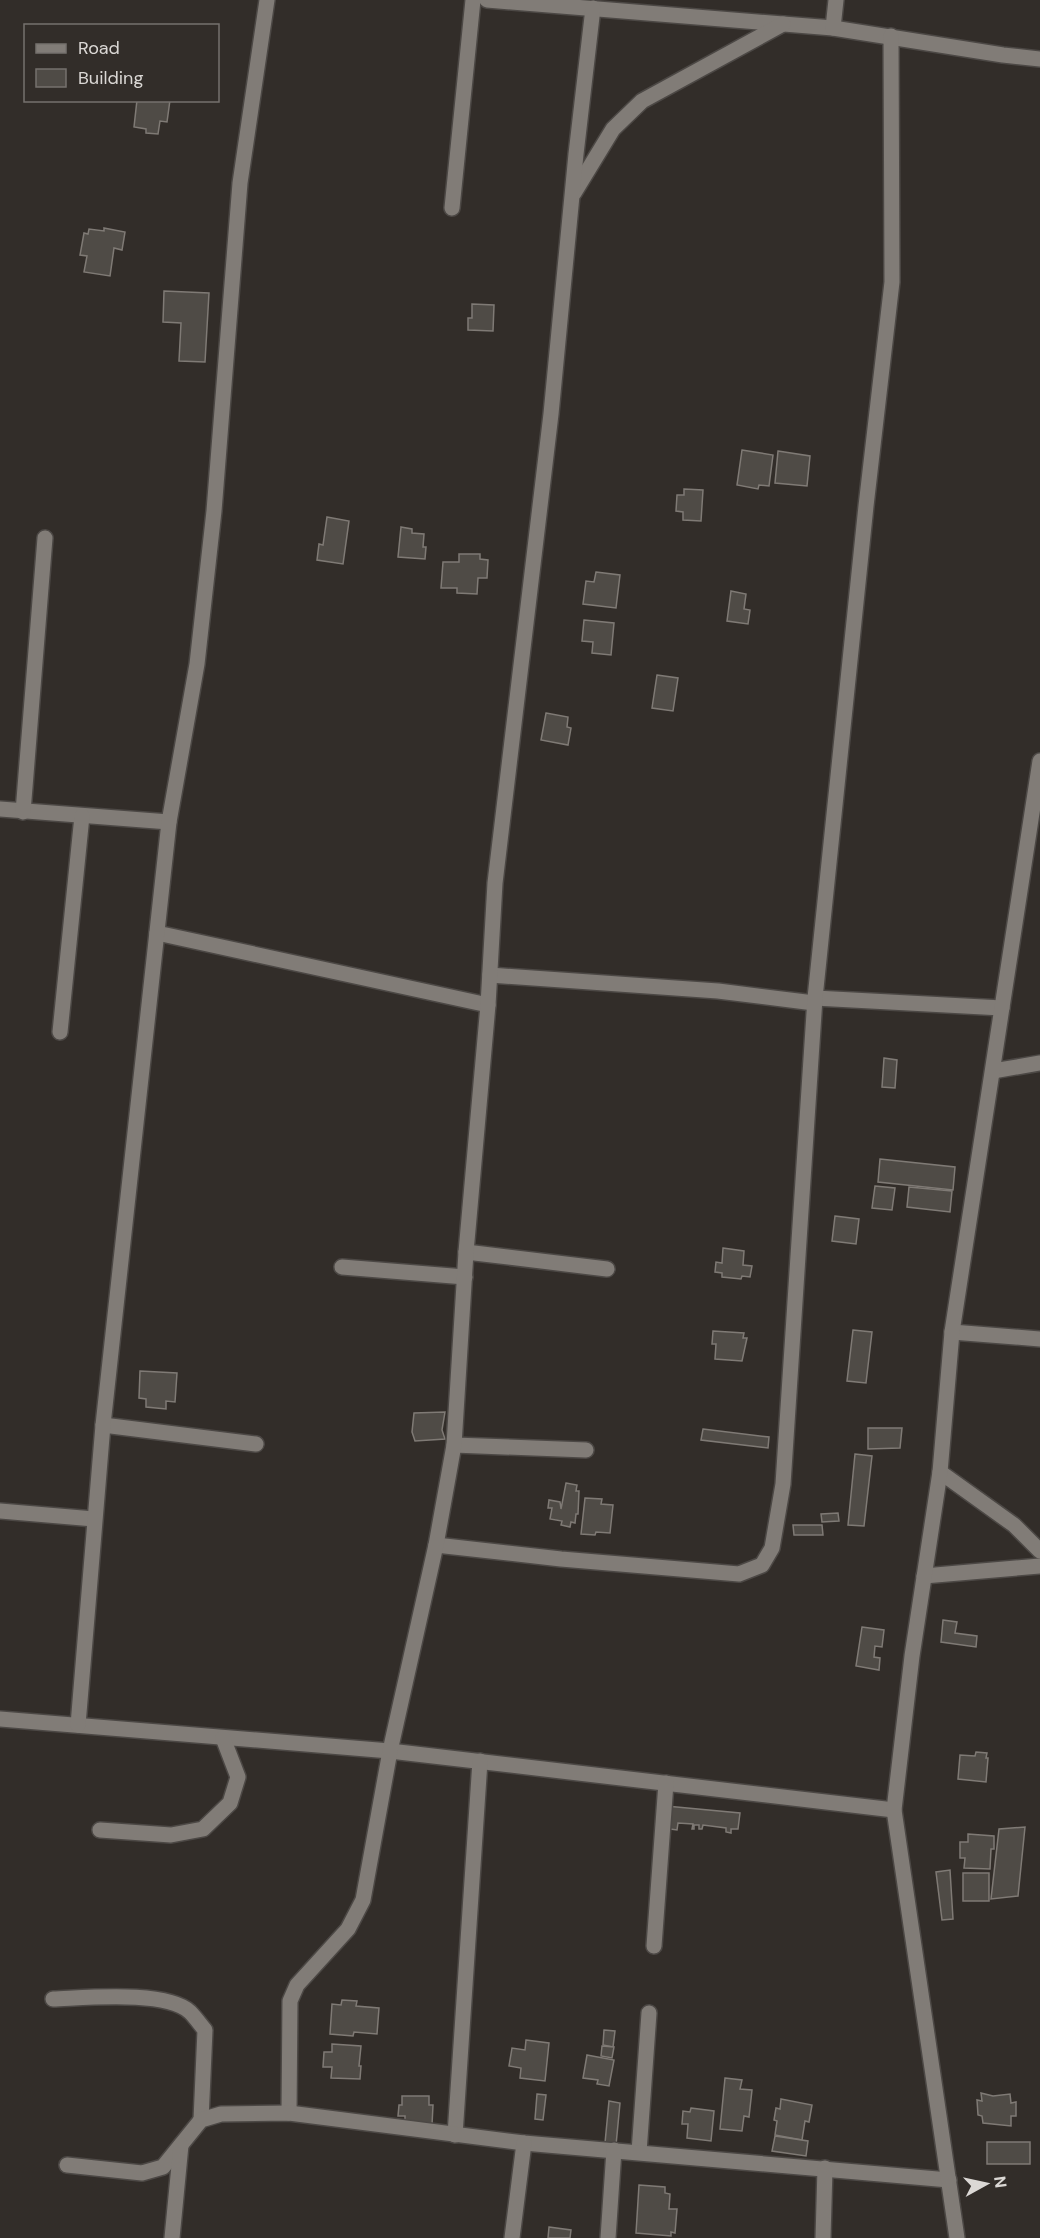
<svg xmlns="http://www.w3.org/2000/svg" width="1040" height="2238" font-family="'DM Sans',sans-serif">
<style>
.building{fill:#4f4b46;stroke:#7f7a75;stroke-width:1.5}
.lines{fill:none;stroke-linecap:round;stroke-linejoin:round}
.minor-casing{stroke:#4c4845;stroke-width:18}
.minor{stroke:#817c77;stroke-width:15}
</style>
<rect width="100%" height="100%" fill="#322d29"/>
<!-- building -->
<g class="building">
<polygon points="137,100 170,100 167,122 160,121 158,134 146,133 146,129 134,127"/>
<polygon points="104,228 125,232 122,250 114,248 110,276 84,272 87,256 80,255 84,233 88,234 89,229 104,231"/>
<polygon points="164,291 209,293 205,362 179,361 181,323 163,322"/>
<polygon points="472,304 494,305 493,331 468,330 468,318 472,318"/>
<polygon points="742,450 773,455 769,486 759,485 758,489 737,485"/>
<polygon points="778,451 810,456 807,486 775,483"/>
<polygon points="684,489 703,490 701,521 683,520 683,512 676,511 677,495 684,495"/>
<polygon points="327,517 349,521 343,564 317,560 319,544 323,545"/>
<polygon points="401,527 412,529 412,533 424,534 423,547 426,547 425,559 398,557"/>
<polygon points="459,554 480,554 480,559 488,560 487,578 478,578 477,594 457,593 457,588 441,588 443,562 459,562"/>
<polygon points="596,572 620,575 616,608 583,604 586,581 594,582"/>
<polygon points="731,591 746,594 744,609 750,610 748,624 727,621"/>
<polygon points="584,620 614,623 611,655 592,653 593,642 582,641"/>
<polygon points="657,675 678,678 673,711 652,708"/>
<polygon points="546,713 568,717 567,727 571,728 568,745 541,740"/>
<polygon points="884,1058 897,1060 895,1088 882,1087"/>
<polygon points="880,1159 955,1167 953,1190 878,1182"/>
<polygon points="875,1186 895,1188 892,1210 872,1208"/>
<polygon points="909,1187 952,1191 950,1212 907,1207"/>
<polygon points="835,1216 859,1219 856,1244 832,1241"/>
<polygon points="723,1248 744,1251 743,1265 752,1266 750,1277 742,1276 741,1279 722,1277 722,1273 715,1272 716,1262 722,1263"/>
<polygon points="853,1330 872,1332 866,1383 847,1381"/>
<polygon points="713,1331 744,1333 743,1338 747,1338 742,1361 715,1359 716,1344 712,1344"/>
<polygon points="140,1371 177,1373 175,1402 166,1401 166,1409 146,1407 146,1399 139,1398"/>
<polygon points="445,1412 442,1430 445,1439 415,1441 412,1432 414,1413"/>
<polygon points="868,1428 902,1428 900,1448 868,1449"/>
<polygon points="703,1429 769,1437 768,1448 701,1440"/>
<polygon points="855,1454 872,1456 864,1526 848,1525"/>
<polygon points="566,1483 577,1485 576,1491 579,1491 578,1514 576,1514 575,1523 571,1522 570,1527 561,1525 562,1521 550,1519 552,1508 548,1508 549,1500 560,1502 561,1509"/>
<polygon points="585,1498 602,1499 601,1504 613,1505 610,1533 596,1532 595,1535 581,1534"/>
<polygon points="838,1513 839,1521 822,1522 821,1514"/>
<polygon points="793,1525 822,1525 823,1535 794,1535"/>
<polygon points="943,1620 957,1622 955,1633 977,1636 976,1647 941,1642"/>
<polygon points="862,1627 884,1630 882,1647 875,1646 874,1657 880,1658 879,1670 856,1666"/>
<polygon points="976,1752 987,1753 986,1758 988,1758 986,1782 958,1779 960,1755 975,1756"/>
<polygon points="666,1806 740,1813 738,1829 731,1829 731,1833 726,1832 726,1828 703,1825 702,1829 699,1829 699,1825 694,1825 694,1829 692,1829 693,1824 678,1823 677,1830 663,1828"/>
<polygon points="1025,1827 1018,1896 991,1899 999,1829"/>
<polygon points="968,1834 994,1836 994,1849 991,1849 990,1869 964,1868 965,1858 960,1858 960,1842 968,1842"/>
<polygon points="950,1870 953,1919 942,1920 936,1872"/>
<rect x="963" y="1873" width="26" height="28"/>
<polygon points="342,2000 357,2001 356,2006 379,2008 377,2034 354,2032 353,2036 330,2034 332,2004 341,2005"/>
<polygon points="604,2030 615,2031 613,2047 603,2045"/>
<polygon points="526,2040 549,2043 545,2081 520,2078 521,2068 509,2066 512,2048 525,2050"/>
<polygon points="332,2044 361,2046 359,2066 361,2066 360,2079 331,2078 332,2067 323,2067 324,2052 332,2052"/>
<polygon points="602,2046 614,2047 612,2058 601,2056"/>
<polygon points="587,2055 614,2060 609,2086 597,2084 598,2080 583,2078"/>
<polygon points="725,2078 742,2080 740,2089 752,2090 749,2117 744,2116 742,2131 720,2129"/>
<polygon points="981,2093 993,2096 1010,2094 1011,2103 1016,2102 1016,2116 1011,2116 1011,2126 983,2123 982,2116 978,2115 977,2100 982,2101"/>
<polygon points="537,2094 546,2095 543,2120 535,2119"/>
<polygon points="402,2096 429,2096 429,2105 433,2105 432,2125 405,2124 405,2116 398,2116 399,2105 402,2105"/>
<polygon points="781,2099 812,2105 809,2122 805,2121 802,2140 775,2135 777,2121 774,2120 776,2108 780,2109"/>
<polygon points="609,2101 620,2103 616,2145 605,2143"/>
<polygon points="691,2108 714,2111 711,2141 687,2138 688,2124 682,2124 683,2111 690,2112"/>
<polygon points="775,2136 808,2141 806,2156 772,2151"/>
<rect x="987" y="2142" width="43" height="22"/>
<polygon points="639,2185 665,2187 665,2193 670,2194 669,2209 677,2209 675,2233 671,2232 671,2236 636,2233"/>
<polygon points="549,2227 571,2230 570,2238 548,2238"/>
</g>
<g class="lines">
<defs>
<g id="minor">
<polyline points="487,0 833,28 1003,55 1040,59"/>
<polyline points="833,28 836,0"/>
<polyline points="574,193 613,129 642,101 783,24"/>
<polyline points="452,208 473,0"/>
<polyline points="0,809 169,822"/>
<polyline points="23,812 45,538"/>
<polyline points="157,933 488,1005"/>
<polyline points="490,975 718,991 814,1003"/>
<polyline points="815,998 1002,1008"/>
<polyline points="60,1032 82,816"/>
<polyline points="993,1071 1040,1063"/>
<polyline points="466,1252 607,1269"/>
<polyline points="342,1267 465,1277"/>
<polyline points="952,1332 1040,1339"/>
<polyline points="103,1425 256,1444"/>
<polyline points="454,1445 586,1450"/>
<polyline points="940,1472 1014,1525 1040,1551"/>
<polyline points="0,1511 94,1519"/>
<polyline points="436,1545 561,1559 739,1574 762,1565 772,1548 783,1484 815,998 866,506 892,282 891,36"/>
<polyline points="924,1576 1040,1566"/>
<polyline points="0,1719 390,1751 894,1810"/>
<polyline points="78,1725 103,1425 169,822 197,664 214,511 240,183 267,0"/>
<polyline points="100,1830 171,1835 203,1829 230,1803 238,1777 223,1738"/>
<polyline points="654,1946 666,1783"/>
<path d="M53,1999C85,1998 166,1990 190,2012C195,2017 200,2024 205,2030L201,2120"/>
<polyline points="289,2113 290,2001 297,1985 348,1929 363,1900 390,1751 436,1545 454,1445 466,1252 488,1005 495,883 551,414 576,154 593,8"/>
<polyline points="455,2135 480,1761"/>
<polyline points="639,2152 649,2013"/>
<polyline points="67,2165 142,2173 163,2167 201,2120 221,2114 289,2113 524,2143 949,2180"/>
<polyline points="172,2238 181,2145"/>
<polyline points="512,2238 524,2143"/>
<polyline points="608,2238 614,2150"/>
<polyline points="823,2238 825,2168"/>
<polyline points="957,2238 894,1810 912,1656 940,1472 952,1332 1040,761"/>
</g>
</defs>
<!-- minor casing -->
<use href="#minor" class="minor-casing"/>
<!-- minor -->
<use href="#minor" class="minor"/>
</g>
<!-- legend -->
<rect x="24" y="24" width="195" height="78" fill="#322d29" stroke="#76716e" stroke-width="1.5"/>
<rect x="36" y="44" width="30" height="9" fill="#817c77" stroke="#76716e" stroke-width="1.5"/>
<text x="78" y="54" font-size="18" fill="#dbd8d5">Road</text>
<rect x="36" y="69" width="30" height="18" fill="#4f4b46" stroke="#76716e" stroke-width="1.5"/>
<text x="78" y="84" font-size="18" fill="#dbd8d5">Building</text>
<!-- north arrow -->
<g transform="translate(986 2184) rotate(82)" stroke="#322d29" stroke-width="4.5" paint-order="stroke">
<path d="M0-4.5L10 22L0 15L-10 22Z" fill="#dbd8d5"/>
<text y="-9" font-size="16" font-weight="bold" text-anchor="middle" fill="#dbd8d5">N</text>
</g>
</svg>
